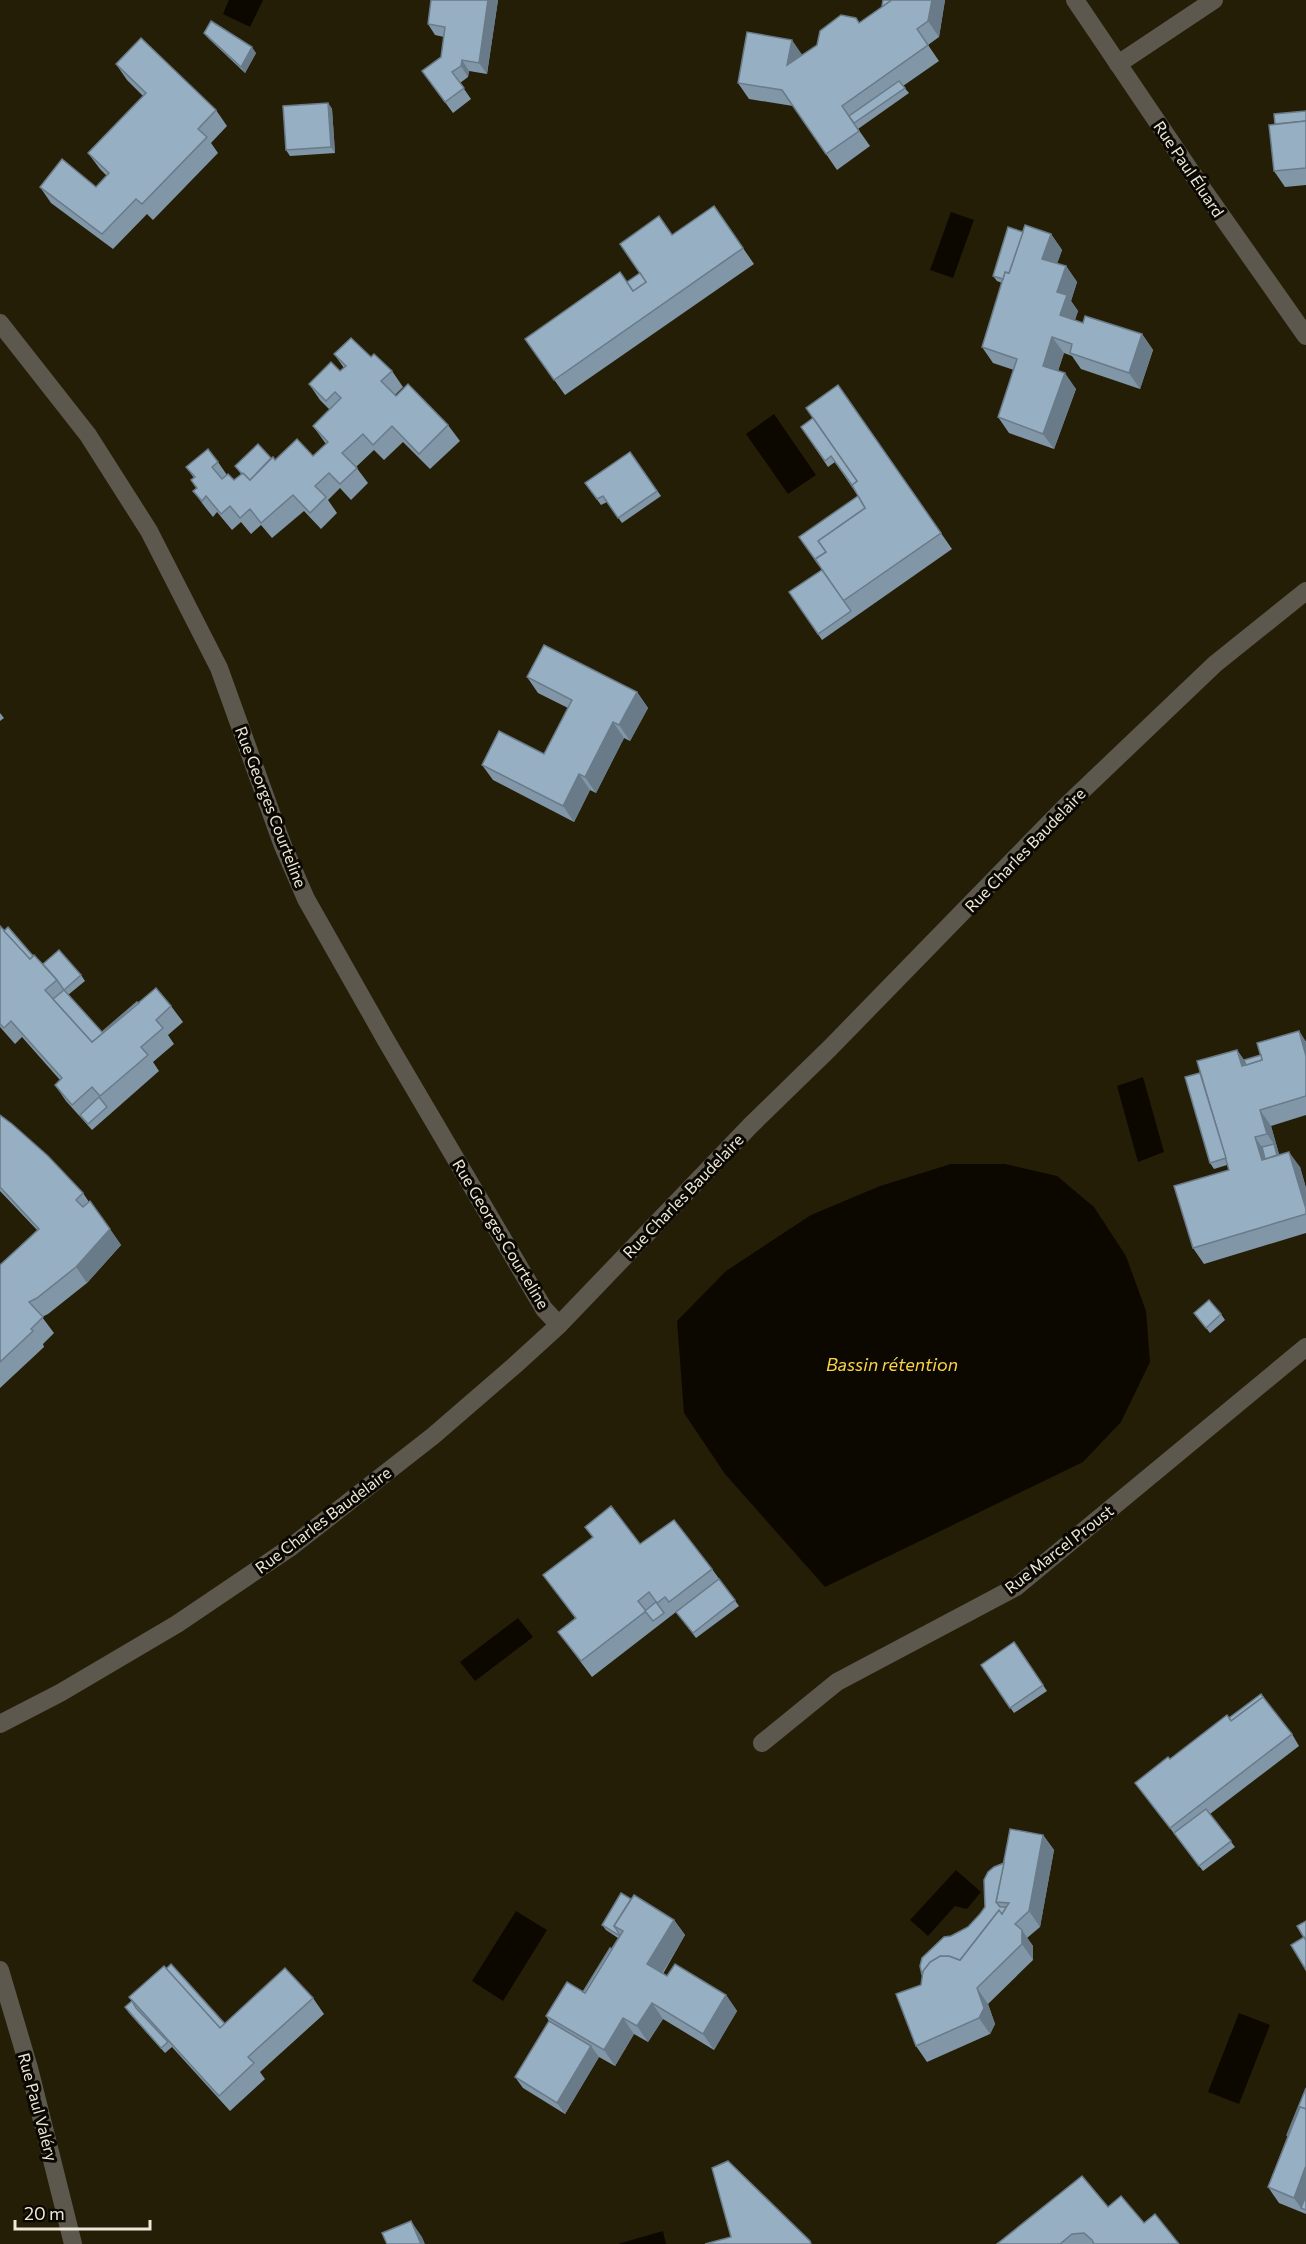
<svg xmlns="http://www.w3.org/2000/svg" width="1306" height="2244" font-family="Commissioner,sans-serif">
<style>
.water{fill:#0c0800}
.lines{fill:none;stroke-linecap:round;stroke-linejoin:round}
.street{stroke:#5c584e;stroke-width:18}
.wall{fill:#8196a7}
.shaded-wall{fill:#697a88}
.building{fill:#96afc2;stroke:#697a88;stroke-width:1.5}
.labels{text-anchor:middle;stroke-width:6;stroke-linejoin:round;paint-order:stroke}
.street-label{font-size:16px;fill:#ece8da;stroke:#0b0802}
.water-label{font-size:18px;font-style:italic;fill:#fbd343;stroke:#0b0802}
</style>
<rect width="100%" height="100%" fill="#251e07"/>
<!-- water -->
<g class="water">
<polygon points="229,0 263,0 250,27 223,14"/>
<polygon points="951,212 974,220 953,278 930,270"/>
<polygon points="774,414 816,475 788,494 746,434"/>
<polygon points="1143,1077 1164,1152 1138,1162 1117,1086"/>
<polygon points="951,1164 1005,1164 1057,1176 1094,1207 1126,1256 1146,1311 1150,1362 1121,1422 1083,1462 825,1587 725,1474 684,1413 677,1321 726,1271 811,1215 880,1186"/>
<polygon points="518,1618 533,1637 475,1681 460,1662"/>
<polygon points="956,1870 981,1892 967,1909 955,1906 928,1936 910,1920"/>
<polygon points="516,1911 547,1930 503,2001 472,1981"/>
<polygon points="1239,2013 1270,2025 1239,2104 1208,2092"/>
<polygon points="663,2231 666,2244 618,2244"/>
</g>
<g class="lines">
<!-- street -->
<g class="street">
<polyline points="1075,0 1202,188 1306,336"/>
<polyline points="1118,64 1214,0"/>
<polyline points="0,323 88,435 149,531 219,668 283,846 306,899 387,1042 544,1309 559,1325"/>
<polyline points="0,1724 60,1693 177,1624 291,1547 433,1436 514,1366 559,1325 750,1126 830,1048 1065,807 1215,664 1306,591"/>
<polyline points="762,1743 837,1682 1016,1587 1306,1347"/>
<polyline points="0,1970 29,2068 73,2244"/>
</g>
</g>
<!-- wall -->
<g class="wall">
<polygon points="498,0 487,74 469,71 468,77 460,83 471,99 453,113 422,71 441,57 444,37 435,35 428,24"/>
<polygon points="883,0 945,0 939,37 928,45 939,61 903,86 909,93 858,129 870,146 837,170 793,106 749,99 738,83 802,55 859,23 882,7 882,6"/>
<polygon points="204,33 256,53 245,73 208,38"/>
<polygon points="116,64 216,110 227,126 211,143 218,153 153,220 147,214 113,249 51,203 40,187 96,187 107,176 100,169 88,153 143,96 127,80"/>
<polygon points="328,103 332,109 335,153 290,156 286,150"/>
<polygon points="1306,111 1306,185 1285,187 1274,171 1275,124"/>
<polygon points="714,206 754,264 565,395 525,339 627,282 640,273 672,235"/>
<polygon points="1023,232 1051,234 1062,250 1057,264 1066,266 1077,282 1071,301 1078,311 1075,320 1083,323 1142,334 1153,350 1140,389 1081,369 1072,356 1064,353 1058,371 1076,389 1054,449 1009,433 998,417 1014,370 993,363 982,347 1002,283 997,281 993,276"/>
<polygon points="334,354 371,357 392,371 403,387 395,395 448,425 460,441 430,469 403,442 384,460 374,450 356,467 368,483 351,500 340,488 328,500 337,513 321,529 304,511 272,538 261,525 251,534 241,522 232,530 217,512 213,517 205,507 193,491 196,488 191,480 194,478 186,467 218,462 227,475 234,480 241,474 235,466 271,458 275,460 313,456 326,444 313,426 330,410 320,400 309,384 340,371 344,368"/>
<polygon points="838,385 952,549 822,640 789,592 822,570 858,496 835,462 828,467 801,427 813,418"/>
<polygon points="630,452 661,496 622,523 607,502 601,505 585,483"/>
<polygon points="527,677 637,692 648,708 630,741 624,738 596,793 590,790 574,822 493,780 482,765 544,754 568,708 538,693"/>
<polygon points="0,713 4,718 0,721"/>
<polygon points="0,926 43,964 81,975 85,981 68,995 102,1032 139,1003 171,1006 183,1022 168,1035 174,1044 153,1062 159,1071 92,1130 66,1101 55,1085 60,1080 22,1037 15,1044 0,1027"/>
<polygon points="1299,1031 1306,1042 1306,1115 1271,1126 1279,1154 1300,1167 1306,1188 1306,1233 1204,1264 1193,1248 1229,1170 1227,1165 1214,1169 1210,1163 1200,1073 1237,1050 1244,1060 1261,1055"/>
<polygon points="0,1115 83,1193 89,1202 90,1201 121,1245 87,1283 48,1314 42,1317 54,1333 43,1344 44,1347 0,1388 0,1265 37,1230 0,1191"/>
<polygon points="1194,1313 1221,1314 1225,1320 1210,1333"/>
<polygon points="640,1544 712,1569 739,1606 696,1638 676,1612 592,1677 558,1632 575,1618 543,1575"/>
<polygon points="1014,1642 1047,1691 1014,1713 981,1665"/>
<polygon points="1229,1718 1292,1734 1299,1746 1210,1814 1235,1847 1203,1871 1135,1783"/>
<polygon points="1043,1835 1054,1850 1040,1927 1027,1938 1033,1946 1033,1960 988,2004 995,2024 990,2034 927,2062 916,2046 921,1985 951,1936 968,1927 980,1914 985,1907 1004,1863"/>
<polygon points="631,1899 674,1920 685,1935 663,1974 667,1976 726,1995 737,2011 714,2050 663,2019 648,2042 634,2034 615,2066 599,2057 565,2114 523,2088 515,2077 549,2021 546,2016 583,1992 618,1938 606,1930 602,1925"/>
<polygon points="129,1997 225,2024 313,1998 324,2014 260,2072 265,2079 230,2111 172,2047 165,2053 129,2013 125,2007 132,2001"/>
<polygon points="1306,2088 1306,2214 1279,2203 1268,2187"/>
<polygon points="1108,2207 1144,2223 1179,2244 997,2244"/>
</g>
<!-- shaded-wall -->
<g class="shaded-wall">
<polygon points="488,0 498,0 487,74 479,63"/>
<polygon points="932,0 945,0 939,37 928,21"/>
<polygon points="792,40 803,56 787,65"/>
<polygon points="252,47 256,53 245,73 241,67"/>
<polygon points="462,60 469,71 468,77 461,66"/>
<polygon points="328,103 332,109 335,153 331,147"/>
<polygon points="1051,234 1062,250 1053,274 1042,259"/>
<polygon points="1066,266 1077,282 1071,301 1078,311 1072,327 1060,315 1057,292"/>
<polygon points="1142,334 1153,350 1140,389 1129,373"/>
<polygon points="1052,337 1064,353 1054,382 1043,366"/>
<polygon points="1065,373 1076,389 1054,449 1043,434"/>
<polygon points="637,692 648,708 630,741 619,725"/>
<polygon points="613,722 624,738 596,793 585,777"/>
<polygon points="579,774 590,790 574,822 563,806"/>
<polygon points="1299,1031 1306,1042 1306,1056"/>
<polygon points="1237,1050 1248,1066 1242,1066"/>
<polygon points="1260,1110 1271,1126 1284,1172 1280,1166 1274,1144 1267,1134"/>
<polygon points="1255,1137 1266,1153 1271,1169 1262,1160"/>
<polygon points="1289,1152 1300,1167 1306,1188 1306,1209"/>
<polygon points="110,1229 121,1245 87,1283 76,1267"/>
<polygon points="1043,1835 1054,1850 1040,1927 1029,1911"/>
<polygon points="674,1920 685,1935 658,1980 647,1964"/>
<polygon points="1022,1930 1033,1946 1033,1960 1022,1944"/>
<polygon points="977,1988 988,2004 995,2024 990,2034 979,2018"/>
<polygon points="726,1995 737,2011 714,2050 703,2034"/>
<polygon points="652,2003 663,2019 648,2042 637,2026"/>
<polygon points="623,2018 634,2034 615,2066 604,2050"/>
<polygon points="591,2046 599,2057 565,2114 557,2103"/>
<polygon points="1305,2168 1306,2169 1306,2210 1301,2208 1294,2198"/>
<polygon points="411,2221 422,2237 425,2244 421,2244"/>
</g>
<!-- building -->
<g class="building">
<polygon points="431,0 488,0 479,63 462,60 461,66 452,72 464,88 445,102 422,71 441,57 445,27 428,24"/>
<polygon points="883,0 892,0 883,6 882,6"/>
<polygon points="892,0 932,0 928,21 917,29 928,45 842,106 859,131 826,154 782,90 738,83 747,32 792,40 787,65 817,45 820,31 841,15 856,18 859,23"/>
<polygon points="211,21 252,47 241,67 204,33"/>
<polygon points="141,38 216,110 198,129 207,137 142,204 136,199 102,234 40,187 62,159 96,187 109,173 88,153 146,93 116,64"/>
<polygon points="899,81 905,88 854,123 849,116"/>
<polygon points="328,103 331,147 286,150 283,106"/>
<polygon points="1306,111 1306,121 1275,124 1274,114"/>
<polygon points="1306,121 1306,168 1274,171 1269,125"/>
<polygon points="714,206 743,248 554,380 525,339 620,272 633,291 646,282 620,244 659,216 672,235"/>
<polygon points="1025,225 1051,234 1042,259 1066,266 1057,292 1067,295 1060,315 1083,323 1085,316 1142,334 1129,373 1070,353 1072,344 1052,337 1043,366 1065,373 1043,434 998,417 1017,359 982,347 1005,272 1009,273"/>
<polygon points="1008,227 1023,232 1009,273 1005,272 1003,279 993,276"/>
<polygon points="640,273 646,282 633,291 627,282"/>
<polygon points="351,338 371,357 374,354 392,371 381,381 396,396 408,384 448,425 419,454 392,426 373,445 363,434 342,453 357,468 340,484 329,473 315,486 326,497 310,513 293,495 261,523 250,509 240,518 230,506 221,514 206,496 202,501 193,491 197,488 191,480 195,477 186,467 208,449 218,462 212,467 222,479 228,474 234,480 243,473 250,480 273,457 275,460 297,439 313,456 328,442 313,426 341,398 335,392 326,401 309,384 331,362 340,371 346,366 334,354"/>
<polygon points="838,385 941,533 843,601 815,559 826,552 818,541 865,508 852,485 857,481 806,408"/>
<polygon points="813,418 857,481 852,485 831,456 825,461 801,427"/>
<polygon points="258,444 271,458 250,480 243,473 242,474 235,466"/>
<polygon points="630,452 657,491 618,518 603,496 597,499 585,483"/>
<polygon points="858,496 865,508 818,541 826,552 815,559 819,565 799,537"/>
<polygon points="822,570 851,611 818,634 789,592"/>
<polygon points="544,645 637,692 619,725 613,722 585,777 579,774 563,806 482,765 499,731 544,754 572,700 527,677"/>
<polygon points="0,926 30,959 34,955 57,980 45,990 92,1042 156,988 171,1006 156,1020 163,1028 141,1047 148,1055 100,1096 92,1087 72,1105 55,1085 62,1078 11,1021 4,1028 0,1024"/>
<polygon points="8,927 33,956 30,959 4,931"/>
<polygon points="59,950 81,975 64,990 57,980 43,964"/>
<polygon points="64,990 102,1032 137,1002 139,1003 92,1042 53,999"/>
<polygon points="1299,1031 1306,1056 1306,1096 1260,1110 1267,1134 1255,1137 1262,1160 1289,1152 1306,1209 1306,1214 1193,1248 1174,1186 1229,1170 1197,1061 1237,1050 1242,1066 1262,1060 1257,1043"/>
<polygon points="1261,1055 1262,1060 1246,1065 1244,1060"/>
<polygon points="1200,1073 1226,1158 1210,1163 1185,1077"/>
<polygon points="99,1097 107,1107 88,1124 80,1115"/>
<polygon points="0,1115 12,1124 48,1156 83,1193 76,1200 83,1207 90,1201 110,1229 76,1267 37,1298 29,1302 43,1317 31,1329 33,1331 0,1362 0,1265 39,1229 0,1187"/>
<polygon points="1274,1144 1277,1155 1265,1159 1262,1147"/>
<polygon points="1209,1300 1221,1314 1206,1328 1194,1313"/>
<polygon points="611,1506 640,1544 674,1520 712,1569 669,1602 665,1597 657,1603 649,1592 638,1601 646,1611 581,1661 558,1632 576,1618 543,1575 593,1537 585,1527"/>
<polygon points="719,1579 735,1600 693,1633 676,1612"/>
<polygon points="656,1602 664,1613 653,1621 645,1611"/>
<polygon points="1014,1642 1043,1685 1010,1708 981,1665"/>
<polygon points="1261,1694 1263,1697 1231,1721 1229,1718"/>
<polygon points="1263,1697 1292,1734 1170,1828 1135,1783 1168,1757 1170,1759 1227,1715 1231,1721"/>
<polygon points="1206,1809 1231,1841 1199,1866 1174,1833"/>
<polygon points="1010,1829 1043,1835 1029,1911 1015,1924 1022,1930 1022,1944 977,1988 984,2008 979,2018 916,2046 896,1994 921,1985 923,1971 930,1962 940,1956 949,1956 960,1960 999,1910 1002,1914 1009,1903 996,1902"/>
<polygon points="1004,1863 996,1902 1000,1907 1006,1907 1002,1914 999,1910 960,1960 949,1956 940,1956 930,1962 923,1971 922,1975 920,1966 922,1958 944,1937 951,1936 968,1927 980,1914 985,1907 984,1880 988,1872 994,1867"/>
<polygon points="621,1893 631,1899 614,1926 620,1935 620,1936 602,1925"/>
<polygon points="634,1895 674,1920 647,1964 667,1976 675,1964 726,1995 703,2034 652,2003 637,2026 623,2018 604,2050 546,2016 567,1982 585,1993 623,1931 614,1926"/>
<polygon points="1306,1921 1306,1941 1297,1926"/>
<polygon points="1304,1937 1306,1941 1306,1970 1291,1945"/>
<polygon points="610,1948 612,1949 585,1993 583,1992"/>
<polygon points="171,1964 225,2024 220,2028 166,1969"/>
<polygon points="164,1966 220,2028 285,1968 313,1998 248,2057 254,2063 219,2096 129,1997"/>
<polygon points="132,2001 136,2008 168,2042 161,2048 125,2007"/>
<polygon points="549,2021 591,2046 557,2103 515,2077"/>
<polygon points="1306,2088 1306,2109 1300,2107 1288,2136 1287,2135"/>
<polygon points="1300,2107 1306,2109 1306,2169 1305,2168 1294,2198 1268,2187"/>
<polygon points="728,2161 810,2241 811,2244 705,2244 731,2237 712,2168"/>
<polygon points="1082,2176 1108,2207 1121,2196 1144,2223 1155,2214 1179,2244 1094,2244 1092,2240 1084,2233 1072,2234 1060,2244 997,2244"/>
<polygon points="1306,2196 1306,2210 1301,2208"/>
<polygon points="411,2221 421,2244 387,2244 382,2233"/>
</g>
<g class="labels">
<!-- street labels -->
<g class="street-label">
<text transform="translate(1189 169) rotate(56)" y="6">Rue Paul Éluard</text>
<text transform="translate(271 807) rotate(69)" y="6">Rue Georges Courteline</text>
<text transform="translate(1025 850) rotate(-46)" y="6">Rue Charles Baudelaire</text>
<text transform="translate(683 1196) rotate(-46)" y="6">Rue Charles Baudelaire</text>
<text transform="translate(501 1234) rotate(59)" y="6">Rue Georges Courteline</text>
<text transform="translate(323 1520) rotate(-37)" y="6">Rue Charles Baudelaire</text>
<text transform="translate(1059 1549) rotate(-38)" y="6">Rue Marcel Proust</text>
<text transform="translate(38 2107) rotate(75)" y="6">Rue Paul Valéry</text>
</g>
<!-- water labels -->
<g class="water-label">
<text x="892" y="1371">Bassin rétention</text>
</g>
</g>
<!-- scale -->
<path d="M15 2220v9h135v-9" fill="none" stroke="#ece8da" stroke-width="3"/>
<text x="24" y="2220" font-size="18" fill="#ece8da" stroke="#0b0802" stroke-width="4.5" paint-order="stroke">20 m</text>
</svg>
